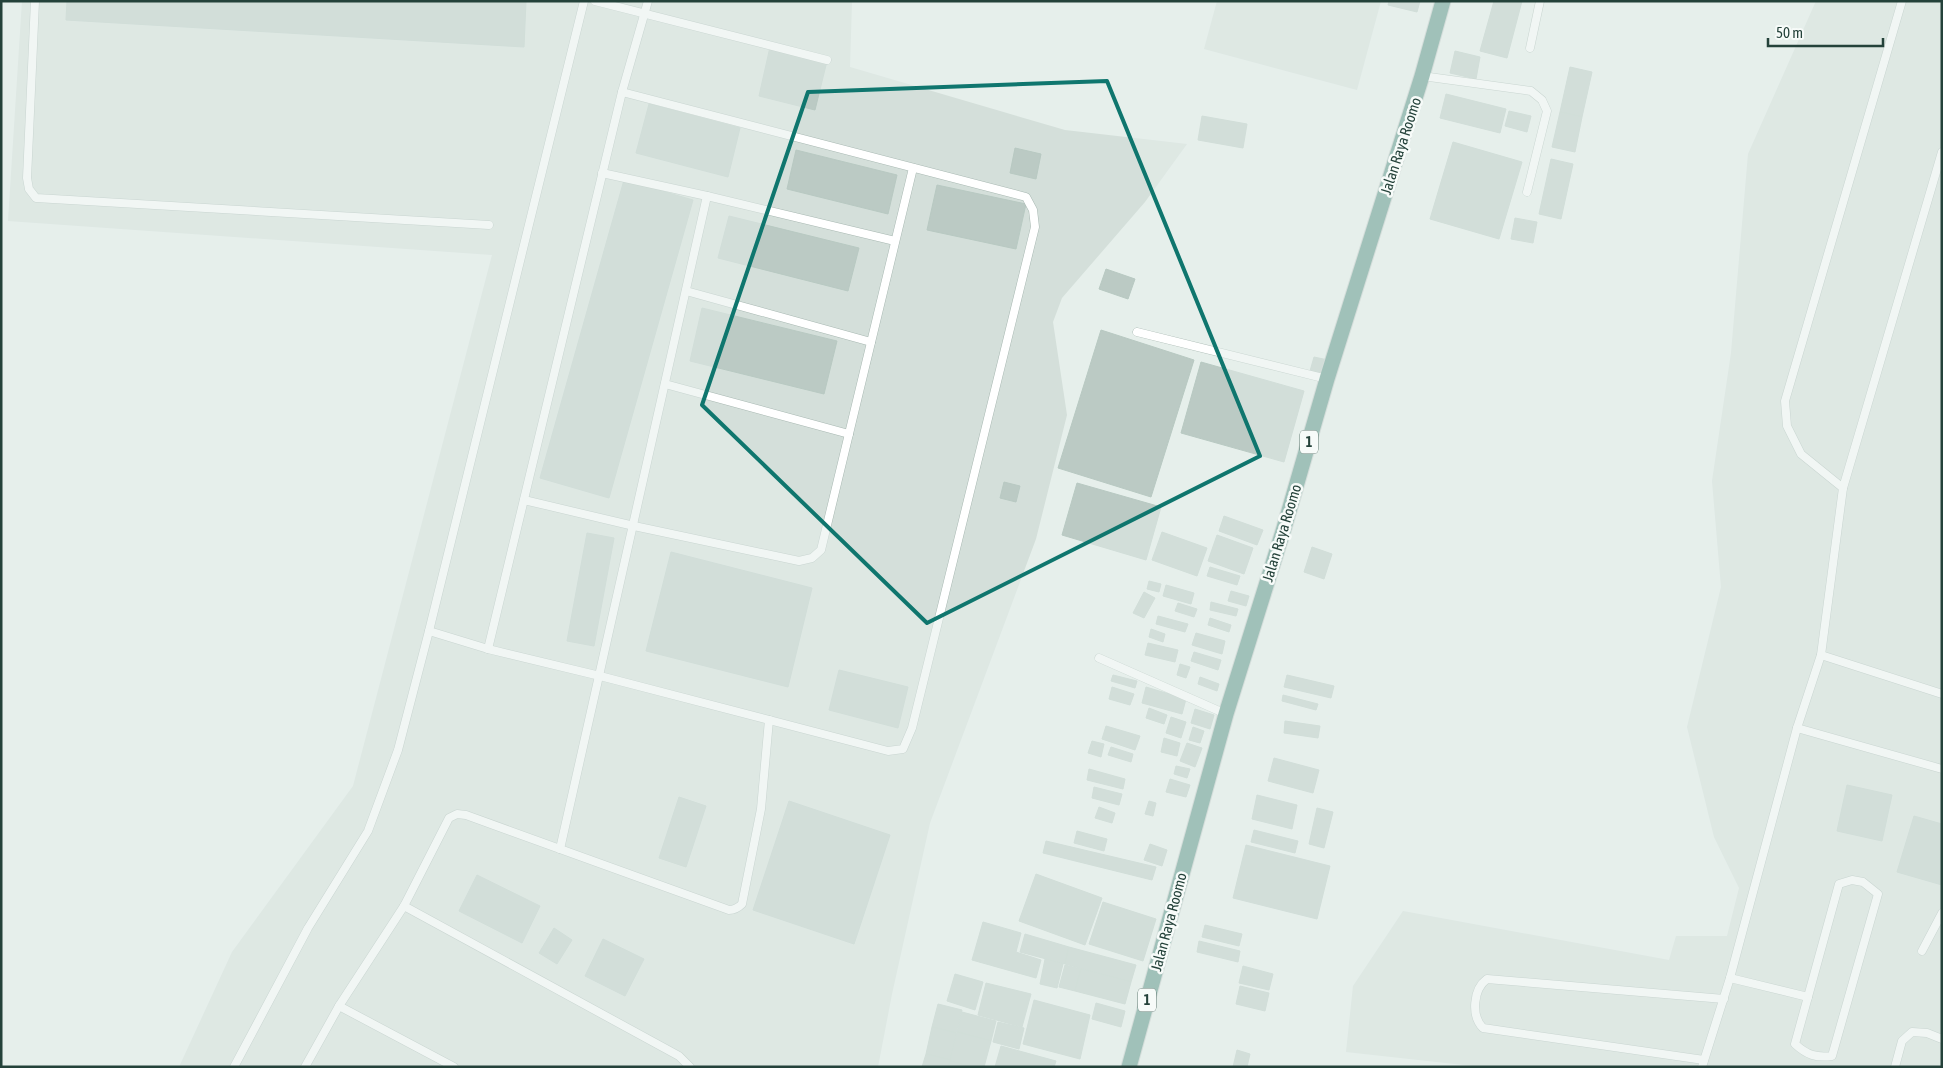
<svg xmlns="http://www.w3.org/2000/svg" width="1943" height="1068" font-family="'Asap Condensed',sans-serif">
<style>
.built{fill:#d4dfda}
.building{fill:#bbcac4;stroke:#b8c9c2}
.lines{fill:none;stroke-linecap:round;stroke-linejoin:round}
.service-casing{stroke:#a8b8b2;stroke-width:9}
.trunk-casing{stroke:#c2cac8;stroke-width:17}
.service{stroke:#fff;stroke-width:8}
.trunk{stroke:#4c8a7c;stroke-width:15}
.marked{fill:none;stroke:#0f766e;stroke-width:4;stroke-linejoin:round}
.labels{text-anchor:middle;stroke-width:5;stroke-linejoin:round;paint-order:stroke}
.shield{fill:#f7fbf9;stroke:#637a73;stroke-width:1}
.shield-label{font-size:14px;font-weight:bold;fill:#24423a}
.street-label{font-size:15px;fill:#24423a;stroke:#f7fbf9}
</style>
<rect width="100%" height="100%" fill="#e6efeb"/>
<!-- built -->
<g class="built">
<polygon points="22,1 852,1 850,67 1065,130 1187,144 1145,202 1062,298 1053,322 1067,415 1036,539 930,823 892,994 878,1067 179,1067 232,952 353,786 492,255 8,221"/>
<polygon points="1217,1 1381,1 1357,90 1204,49"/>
<polygon points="1816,1 1942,1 1942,1067 1482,1067 1346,1052 1353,986 1403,911 1669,960 1676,936 1727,936 1739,888 1714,837 1687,727 1721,587 1712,481 1731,353 1748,154"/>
</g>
<!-- building -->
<g class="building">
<polygon points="67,1 526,1 524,47 66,20"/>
<polygon points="1389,1 1420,1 1417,12 1388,5"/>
<polygon points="1494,1 1522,1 1507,58 1480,51"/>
<polygon points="770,47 827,61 815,110 759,96"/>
<polygon points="1455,51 1480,57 1476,79 1450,73"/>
<polygon points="1570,67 1592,72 1582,117 1560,112"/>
<polygon points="1446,94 1506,109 1500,133 1440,118"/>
<polygon points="649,104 740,128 728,177 636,153"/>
<polygon points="1509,111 1531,116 1527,132 1505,126"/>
<polygon points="1560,112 1582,117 1575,152 1552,147"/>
<polygon points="1202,116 1247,124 1243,148 1198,140"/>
<polygon points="1453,142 1522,162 1499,239 1430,219"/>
<polygon points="1015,148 1041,154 1036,179 1010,173"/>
<polygon points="796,150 897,175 888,214 787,189"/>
<polygon points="1551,159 1573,164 1561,219 1539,214"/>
<polygon points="624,180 693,200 609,498 540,478"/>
<polygon points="937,185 1026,204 1016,249 927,230"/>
<polygon points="729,216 859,248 848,291 718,258"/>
<polygon points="1515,218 1537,222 1533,243 1511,239"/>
<polygon points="1106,269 1135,279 1128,299 1099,289"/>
<polygon points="702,308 837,341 824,394 690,361"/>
<polygon points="1101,330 1194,360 1151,497 1058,468"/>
<polygon points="1314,357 1328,360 1325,375 1310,371"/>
<polygon points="1201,362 1304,391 1284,462 1181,433"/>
<polygon points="1004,482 1020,486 1016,502 1000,498"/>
<polygon points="1077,483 1161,507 1146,560 1062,535"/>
<polygon points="1224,516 1263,530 1257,545 1219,531"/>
<polygon points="1162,532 1207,548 1197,576 1152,560"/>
<polygon points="587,533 614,538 594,646 567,641"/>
<polygon points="1217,535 1253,548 1244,574 1208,561"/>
<polygon points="1312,547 1332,554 1324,579 1304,572"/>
<polygon points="671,552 812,588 788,687 646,651"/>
<polygon points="1210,567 1240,576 1237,585 1207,576"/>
<polygon points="1149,581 1161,584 1159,592 1147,589"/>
<polygon points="1166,585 1194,593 1191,604 1163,596"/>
<polygon points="1231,591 1249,596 1246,606 1228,601"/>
<polygon points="1144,592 1155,598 1144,618 1133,613"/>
<polygon points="1211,602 1238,609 1236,616 1210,610"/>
<polygon points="1178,603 1197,609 1194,617 1175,611"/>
<polygon points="1158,616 1188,624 1185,632 1156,624"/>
<polygon points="1210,618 1231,625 1229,632 1208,625"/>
<polygon points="1151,629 1165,634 1163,642 1149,637"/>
<polygon points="1196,633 1225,641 1222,654 1192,645"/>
<polygon points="1148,643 1178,650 1175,662 1145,655"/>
<polygon points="1194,652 1221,660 1218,670 1191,661"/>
<polygon points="1180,664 1190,667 1186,678 1177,675"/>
<polygon points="839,670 908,687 898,728 829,710"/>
<polygon points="1113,675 1137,681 1135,688 1111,681"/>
<polygon points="1287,675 1334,686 1331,698 1284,687"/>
<polygon points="1200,677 1219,684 1217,691 1198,684"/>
<polygon points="1112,687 1134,694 1130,705 1109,699"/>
<polygon points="1146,687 1186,699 1182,714 1142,703"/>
<polygon points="1283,695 1318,704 1316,710 1282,701"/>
<polygon points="1149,708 1167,715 1164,724 1146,718"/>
<polygon points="1195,709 1214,715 1210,729 1191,723"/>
<polygon points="1171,717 1186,722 1181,738 1166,733"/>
<polygon points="1285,721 1320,726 1318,738 1284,733"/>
<polygon points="1106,726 1140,736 1135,750 1102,739"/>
<polygon points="1193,727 1204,731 1200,743 1189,740"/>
<polygon points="1164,738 1180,743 1177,756 1161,752"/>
<polygon points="1092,741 1104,744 1101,757 1088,753"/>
<polygon points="1187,743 1202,748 1195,767 1180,761"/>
<polygon points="1111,747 1133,754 1131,762 1108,755"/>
<polygon points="1274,758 1319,770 1313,793 1268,781"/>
<polygon points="1176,766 1190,769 1187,778 1174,774"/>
<polygon points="1089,769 1125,779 1123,789 1087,780"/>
<polygon points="1170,779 1190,785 1186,797 1166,792"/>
<polygon points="1847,785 1892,795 1882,841 1837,831"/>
<polygon points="1094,787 1122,794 1119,805 1092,798"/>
<polygon points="1257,795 1297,805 1292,829 1252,819"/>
<polygon points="679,797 706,806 686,867 659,858"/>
<polygon points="789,801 890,835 854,944 753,910"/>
<polygon points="1149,801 1156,803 1153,816 1145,814"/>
<polygon points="1099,807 1115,813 1112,823 1095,818"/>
<polygon points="1317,808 1333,812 1324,848 1309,844"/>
<polygon points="1914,816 1942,824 1942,885 1897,872"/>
<polygon points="1254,830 1298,841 1295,853 1251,842"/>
<polygon points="1077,831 1107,839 1104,851 1074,843"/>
<polygon points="1046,841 1156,867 1152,880 1043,853"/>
<polygon points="1150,844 1167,850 1162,866 1144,860"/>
<polygon points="1246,845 1330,866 1317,919 1233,898"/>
<polygon points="1036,874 1102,898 1085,945 1019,921"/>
<polygon points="477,875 540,906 522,943 459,911"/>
<polygon points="1103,902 1156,919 1143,961 1089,944"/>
<polygon points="983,922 1021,933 1016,952 1041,960 1036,978 972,960"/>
<polygon points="1205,925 1242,934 1239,946 1202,937"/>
<polygon points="554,928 572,940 557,964 539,953"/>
<polygon points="1025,934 1069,947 1065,964 1020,952"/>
<polygon points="603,939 644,959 625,996 585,976"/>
<polygon points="1199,941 1240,951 1238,962 1197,952"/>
<polygon points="1069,947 1136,965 1131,982 1065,964"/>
<polygon points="1045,959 1063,964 1057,988 1040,984"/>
<polygon points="1065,965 1081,969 1075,991 1059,987"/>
<polygon points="1243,966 1273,974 1269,990 1239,983"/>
<polygon points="1081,969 1131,982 1125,1004 1075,991"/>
<polygon points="955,974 983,982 975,1010 947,1001"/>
<polygon points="986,983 1031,994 1022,1027 978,1015"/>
<polygon points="1240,986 1269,993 1265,1011 1236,1004"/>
<polygon points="1034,1000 1090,1015 1080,1059 1023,1044"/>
<polygon points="1096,1003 1125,1011 1121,1027 1092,1019"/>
<polygon points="938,1004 962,1010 956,1033 932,1027"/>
<polygon points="962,1012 996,1021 991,1041 957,1032"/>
<polygon points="998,1022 1024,1028 1019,1049 993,1042"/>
<polygon points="932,1027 956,1033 950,1060 926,1054"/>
<polygon points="957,1032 991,1041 984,1067 971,1067 950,1061"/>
<polygon points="1001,1046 1056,1061 1054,1067 995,1067"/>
<polygon points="1237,1050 1250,1054 1247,1067 1233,1067"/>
<polygon points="926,1054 950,1060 948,1067 922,1067"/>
<polygon points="950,1061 971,1067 948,1067"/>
</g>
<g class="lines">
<defs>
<g id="service">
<polyline points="35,1 27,178 29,189 36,198 489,225"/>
<polyline points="595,1 827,60"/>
<polyline points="1530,48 1540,1"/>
<polyline points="1422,76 1531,91 1542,100 1547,111 1527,192"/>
<polyline points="602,173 707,196 895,241"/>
<polyline points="686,291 871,342"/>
<polyline points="1137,332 1327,379"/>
<polyline points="665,384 849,434"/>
<polyline points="1843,488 1942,152"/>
<polyline points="524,500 634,526 799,561 812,558 821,550 913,168"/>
<polyline points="429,631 488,649 600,676 888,751 903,749 912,728 1035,227 1033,210 1026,197 622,92"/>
<polyline points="488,649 622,92 648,1"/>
<polyline points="1821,655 1942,694"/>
<polyline points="1099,658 1226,714"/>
<polyline points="1797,728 1942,769"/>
<polyline points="560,849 707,196"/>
<path d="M1852,880L1863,882L1878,894L1832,1056C1816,1058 1807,1055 1795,1044L1839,884Z"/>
<polyline points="404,906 679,1056 690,1067"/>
<polyline points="1922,951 1942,913"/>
<polyline points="1730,978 1808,997"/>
<polyline points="339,1006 454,1067"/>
<path d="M1704,1060L1483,1028C1471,1016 1473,989 1487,979L1724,999"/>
<polyline points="234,1067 308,928 368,831 398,750 429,631 584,1"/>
<path d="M305,1067L339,1006L404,906L449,818L457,814L466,815L729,910C734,910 738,908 742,904L761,809L769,720"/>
<polyline points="1702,1067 1730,978 1797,728 1821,655 1843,488 1801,454 1787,426 1785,401 1902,1"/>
<polyline points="1895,1067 1902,1041 1912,1032 1927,1033 1942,1039"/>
</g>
<polyline id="trunk" points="1129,1067 1226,714 1284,528 1327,379 1422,76 1443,1"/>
</defs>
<!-- service casing -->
<use href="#service" class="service-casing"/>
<!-- trunk casing -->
<use href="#trunk" class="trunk-casing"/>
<!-- service -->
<use href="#service" class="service"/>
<!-- trunk -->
<use href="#trunk" class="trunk"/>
</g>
<!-- marked area -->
<path d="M0 0H1943V1068H0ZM1107,81L1260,456L927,623L702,405L808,92Z" fill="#e6efeb" fill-opacity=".55" fill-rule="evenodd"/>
<path class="marked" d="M1107,81L1260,456L927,623L702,405L808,92Z"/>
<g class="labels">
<!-- shield labels -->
<g class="shield">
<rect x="1300" y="430.5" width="18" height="23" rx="4"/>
<rect x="1138" y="988.5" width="18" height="23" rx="4"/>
</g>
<g class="shield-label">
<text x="1309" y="447">1</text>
<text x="1147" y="1005">1</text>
</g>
<!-- street labels -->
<g class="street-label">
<text transform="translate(1401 146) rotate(-72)" y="5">Jalan Raya Roomo</text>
<text transform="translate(1282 533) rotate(-73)" y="5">Jalan Raya Roomo</text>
<text transform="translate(1169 922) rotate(-75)" y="5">Jalan Raya Roomo</text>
</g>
</g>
<!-- border -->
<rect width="1943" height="1068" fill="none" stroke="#24423a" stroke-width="5"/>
<!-- scale -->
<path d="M1768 38v8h115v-8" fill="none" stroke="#24423a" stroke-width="2.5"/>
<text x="1776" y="38" font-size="15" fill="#24423a" stroke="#f7fbf9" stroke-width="4" paint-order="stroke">50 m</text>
</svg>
